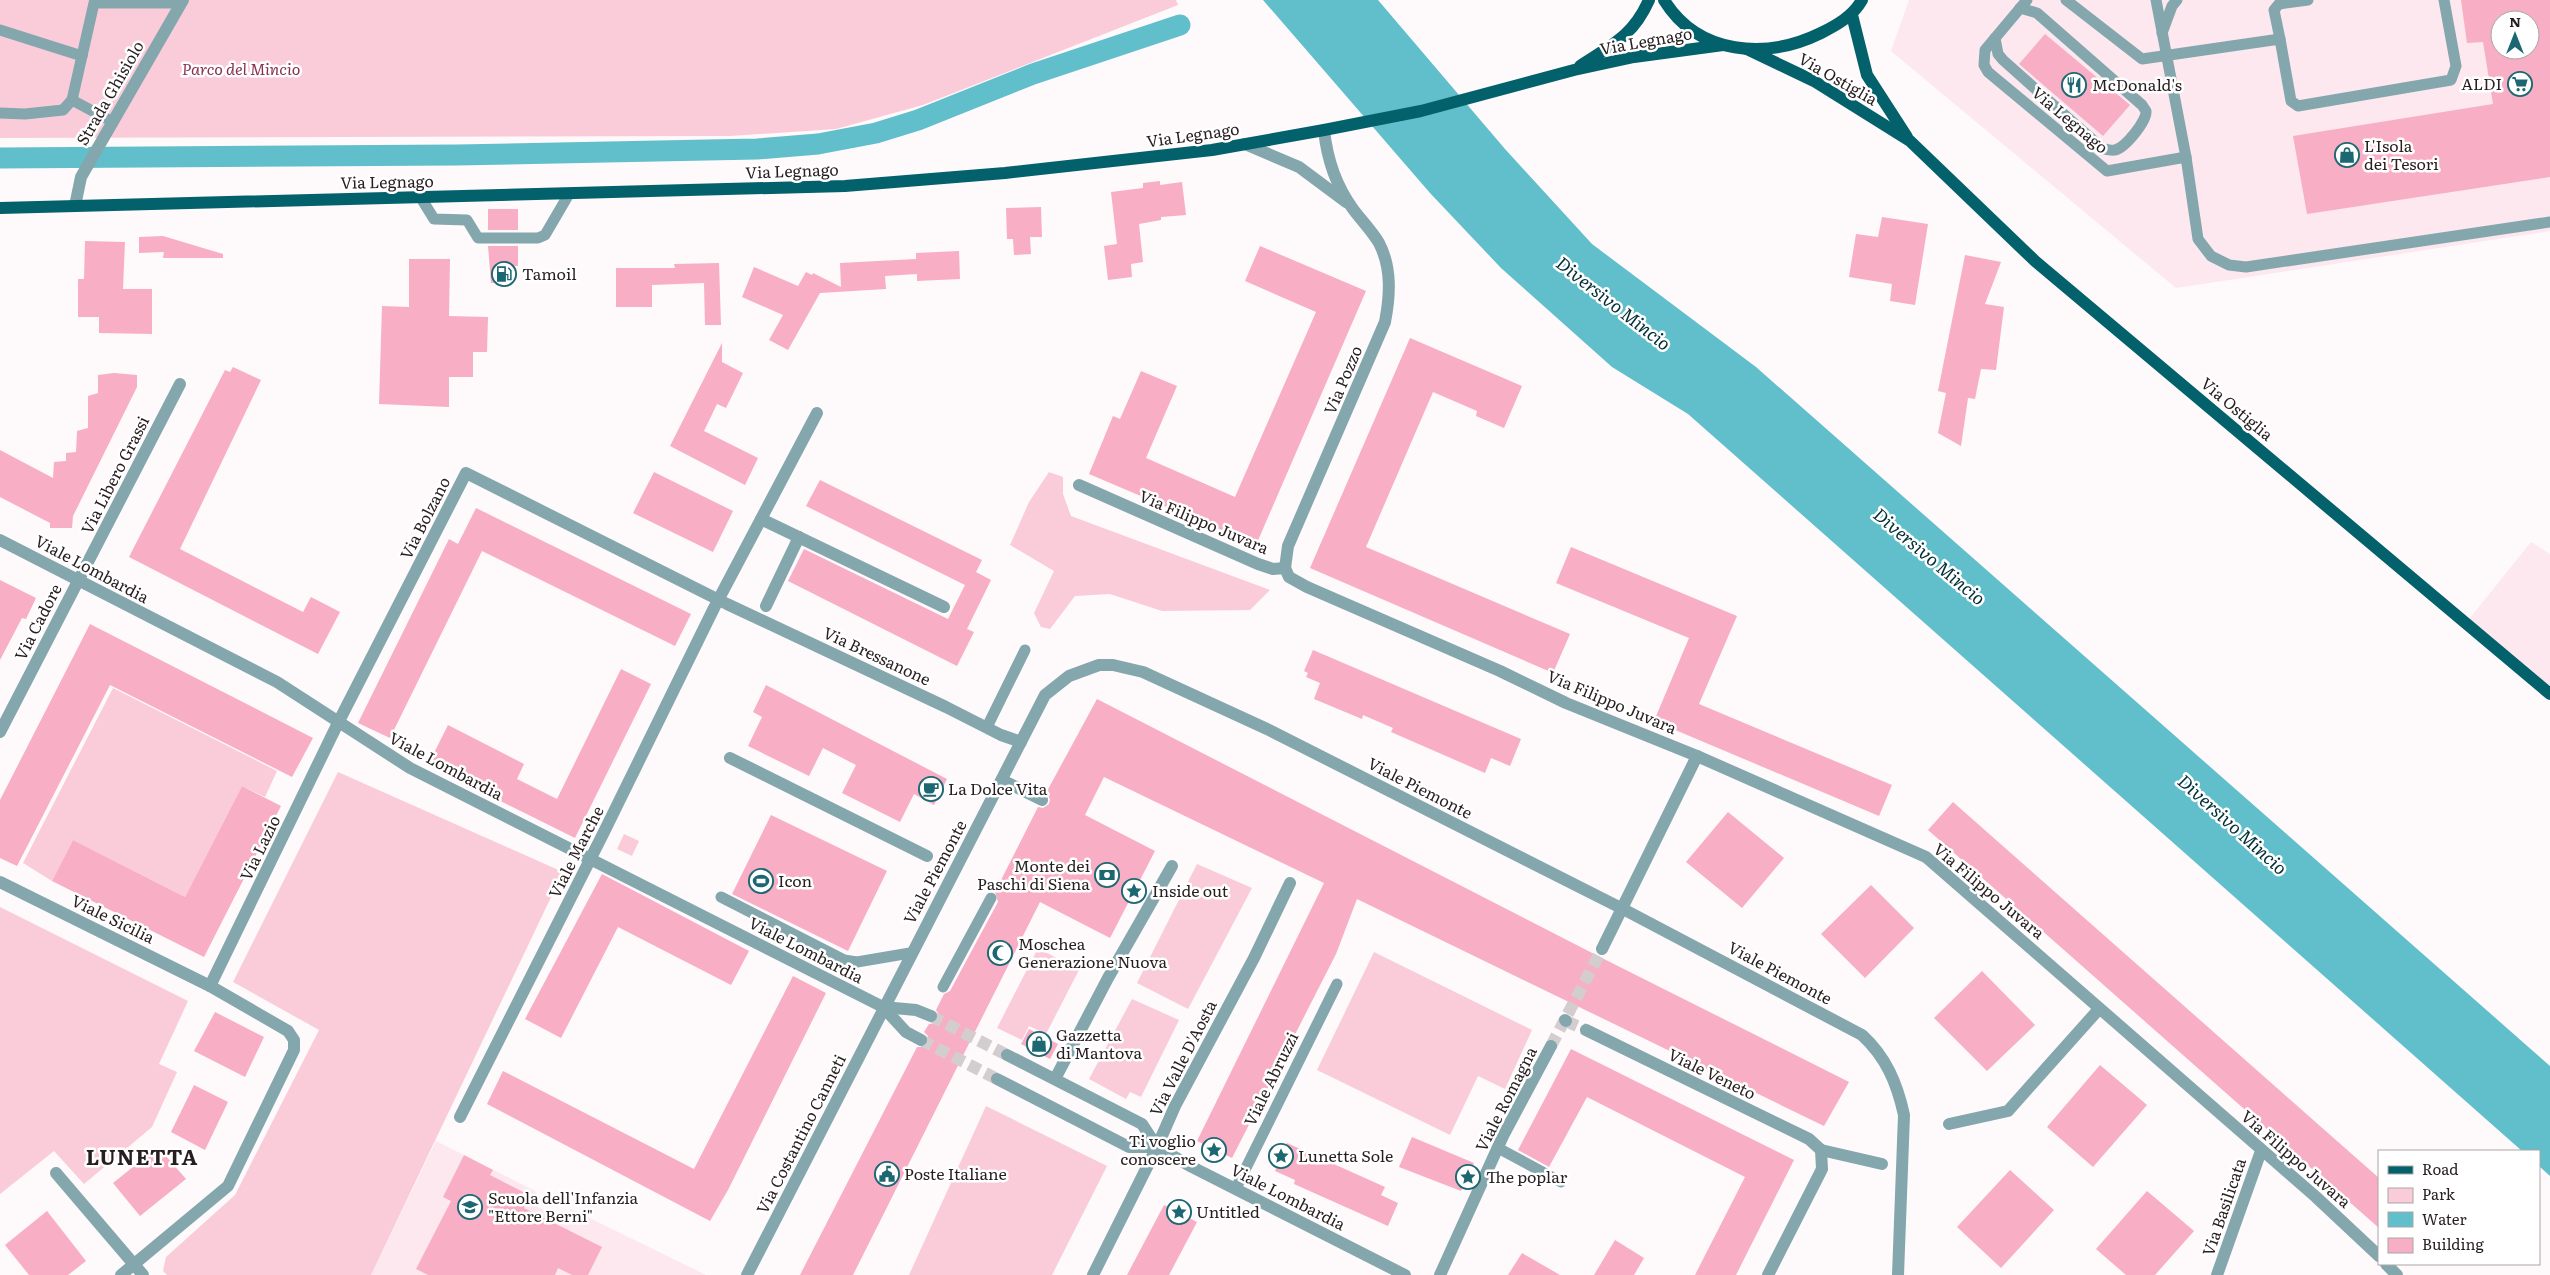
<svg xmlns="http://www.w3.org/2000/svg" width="2550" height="1275" font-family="Literata,serif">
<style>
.built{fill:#fce8ee;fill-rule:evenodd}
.green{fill:#faccd9}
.water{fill:#61bfcc}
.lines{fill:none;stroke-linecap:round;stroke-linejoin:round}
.canal{stroke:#61bfcc;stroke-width:21}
.building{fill:#f8aec5;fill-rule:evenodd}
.minor-tunnel{stroke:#d3cdcf;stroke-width:12;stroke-dasharray:12 6;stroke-linecap:butt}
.service{stroke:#83a7ad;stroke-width:11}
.pedestrian{stroke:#83a7ad;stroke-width:12}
.minor{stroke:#83a7ad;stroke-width:12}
.tertiary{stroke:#83a7ad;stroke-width:12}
.primary{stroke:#03616c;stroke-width:12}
.labels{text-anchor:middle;stroke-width:5;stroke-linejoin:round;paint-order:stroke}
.street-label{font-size:16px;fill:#271e20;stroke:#fff}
.park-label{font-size:16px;font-style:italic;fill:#873253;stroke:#fff}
.poi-label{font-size:16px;fill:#271e20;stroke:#fff;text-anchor:start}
.water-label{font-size:18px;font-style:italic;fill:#002f35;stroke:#fff}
.district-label{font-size:21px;font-weight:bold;letter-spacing:1px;fill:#271e20;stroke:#fff}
</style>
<rect width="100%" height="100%" fill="#fef9fb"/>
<!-- built -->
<g class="built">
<path d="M1909,0H2550V231L2176,288L1891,51ZM2500,20H2530V50H2500Z"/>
<polygon points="2531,542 2550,554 2550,694 2466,623"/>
<polygon points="436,1141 535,1191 537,1195 532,1204 564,1221 571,1209 706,1275 371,1275"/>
</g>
<!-- green -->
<g class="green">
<polygon points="0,0 1176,0 1178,5 923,105 836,129 730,136 0,138"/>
<polygon points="1049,472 1063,477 1063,494 1071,516 1270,590 1250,610 1162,611 1110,594 1075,596 1050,629 1041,627 1034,613 1054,571 1010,545 1029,502"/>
<polygon points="113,688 277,771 265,797 242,786 185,897 73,840 52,881 23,863"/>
<polygon points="338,772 563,872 371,1275 167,1275 163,1271 166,1257 235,1195 319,1030 233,982"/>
<polygon points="624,834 639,841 632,856 617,849"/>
<polygon points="1197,864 1252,888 1188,1009 1137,983"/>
<polygon points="0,907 188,1001 159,1064 177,1072 152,1127 84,1184 54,1151 0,1194"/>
<polygon points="1038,948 1079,970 1046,1034 1029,1026 1022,1040 997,1028"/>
<polygon points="1374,952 1532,1030 1505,1089 1478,1076 1450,1135 1317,1070"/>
<polygon points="1132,999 1179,1020 1141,1097 1130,1092 1126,1099 1089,1079"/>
<polygon points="986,1106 1107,1166 1052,1275 909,1275"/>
</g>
<!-- water -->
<polygon class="water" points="1263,0 1378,0 1505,149 1592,244 1756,367 2550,1066 2550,1176 2539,1166 2539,1151 2522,1151 1688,414 1612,367 1501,268 1430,193"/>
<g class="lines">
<!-- canal -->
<polyline class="canal" points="0,158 457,155 757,149 818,144 876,133 918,120 1033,74 1180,25"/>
</g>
<!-- building -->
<g class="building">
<path d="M2461,0H2550V177L2307,214L2293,136L2493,104L2483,42L2467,43ZM2500,20H2530V50H2500Z"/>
<polygon points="2045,34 2130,105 2103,136 2019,64"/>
<polygon points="1160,181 1160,185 1182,182 1186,215 1161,217 1161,220 1139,224 1143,262 1131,264 1132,277 1108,280 1104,246 1117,244 1111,192 1143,188 1143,183"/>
<polygon points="1041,207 1042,237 1030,237 1031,254 1014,255 1013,239 1007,239 1006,208"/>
<rect x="488" y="209" width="30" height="21"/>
<polygon points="1882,217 1928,224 1915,305 1890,301 1892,284 1849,277 1856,234 1878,237"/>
<polygon points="163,236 223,254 223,258 163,258 164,252 139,253 139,237"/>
<polygon points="85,241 125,242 123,289 152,289 152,334 99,333 99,317 78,317 78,279 84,279"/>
<polygon points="488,246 518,246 518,266 512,266 513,283 491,283"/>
<polygon points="1260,246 1366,291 1256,545 1089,474 1113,416 1120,419 1141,371 1177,386 1146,458 1235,497 1316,312 1245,281"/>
<polygon points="959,251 960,279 917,281 917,274 885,276 886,289 820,293 788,350 769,340 783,315 742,297 754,267 798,286 806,272 812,275 813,273 841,287 840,263 916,259 916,253"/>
<polygon points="1965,255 2001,262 1985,304 2004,307 1996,370 1981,369 1975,399 1968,398 1961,446 1938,433 1946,393 1938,391"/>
<polygon points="409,259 450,259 449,316 488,317 487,352 473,352 473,377 449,377 449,407 379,404 382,306 409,307"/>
<polygon points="719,263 721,325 705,325 704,283 652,285 652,307 616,307 616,268 675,268 674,264"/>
<polygon points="1410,338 1522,386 1504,428 1476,416 1477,411 1433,392 1366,547 1570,634 1553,673 1310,568"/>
<polygon points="722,343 722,362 743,373 726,408 717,404 704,431 758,458 745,485 670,446"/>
<polygon points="233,367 261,380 180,549 303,612 311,597 340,612 318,654 129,557 225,370 230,372"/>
<polygon points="114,373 137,375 137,387 73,516 72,528 50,528 50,523 0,497 0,450 53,478 54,462 66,461 66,453 76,452 77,431 88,428 88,396 98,393 98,375"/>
<polygon points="654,472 733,511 713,552 633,513"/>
<polygon points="820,480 982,560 976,572 991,580 967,629 974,632 957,666 788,581 804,549 948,619 965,585 806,506"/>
<polygon points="476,508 691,614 675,646 482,551 390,738 358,723 449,539 458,544"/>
<polygon points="1571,547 1737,616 1699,704 1892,785 1879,816 1654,721 1689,638 1556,583"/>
<polygon points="0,580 36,598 26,619 22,618 0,660"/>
<polygon points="90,624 313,738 292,777 110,685 17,866 0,858 0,800"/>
<polygon points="1313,650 1521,739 1510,766 1491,758 1485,773 1391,732 1393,728 1363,715 1362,719 1314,699 1320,683 1306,677 1308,673 1304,671"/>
<polygon points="621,669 651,684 575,838 428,765 448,725 524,764 517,779 557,799"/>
<polygon points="766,685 947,779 934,805 914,794 900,822 842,793 856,765 823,748 809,776 748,746 762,717 753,712"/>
<polygon points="1097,699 1598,956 1849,1082 1824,1126 1357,899 1336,954 1232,1158 1197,1141 1324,883 1104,777 1085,815 1155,851 1110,938 1040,902 853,1275 800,1275 917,1047 925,1047 928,1043 928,1036 924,1032 929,1024 936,1023 938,1019 939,1014 936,1010 944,994 950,991 998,902 995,892 1038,807 1043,808 1049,804 1050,799 1046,793"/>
<polygon points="242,786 281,806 204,957 52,881 73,840 185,897"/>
<polygon points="1953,802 2379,1178 2379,1228 1928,830"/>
<polygon points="1728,812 1784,858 1742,908 1686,862"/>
<polygon points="771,815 887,871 848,951 732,894"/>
<polygon points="602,874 749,951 731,985 618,927 561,1038 525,1019"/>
<polygon points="1871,885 1914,928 1865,978 1821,934"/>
<polygon points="1982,971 2035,1025 1987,1071 1934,1018"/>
<polygon points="793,976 826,993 728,1190 710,1221 487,1104 503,1071 694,1169"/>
<polygon points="215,1012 264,1037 245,1077 194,1051"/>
<polygon points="1029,1029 1058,1044 1050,1059 1021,1044"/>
<polygon points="1571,1049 1794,1160 1736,1275 1695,1275 1745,1177 1587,1097 1549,1167 1518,1150"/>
<polygon points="2100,1065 2147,1105 2093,1167 2047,1127"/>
<polygon points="194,1085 228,1102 205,1150 171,1132"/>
<polygon points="1412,1137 1474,1163 1461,1191 1399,1167"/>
<polygon points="1287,1143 1385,1187 1381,1195 1398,1203 1388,1226 1294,1184 1295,1180 1275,1171"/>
<polygon points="158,1147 186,1179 140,1216 113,1183"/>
<polygon points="464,1155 493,1170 490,1175 531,1196 524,1208 602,1247 588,1275 572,1275 558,1268 555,1275 428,1275 416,1269 451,1201 443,1197"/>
<polygon points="2010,1170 2054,1210 2001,1268 1957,1227"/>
<polygon points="2147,1191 2194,1231 2155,1275 2126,1275 2096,1249"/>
<polygon points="1164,1205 1197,1222 1169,1275 1127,1275"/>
<polygon points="47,1211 86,1261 68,1275 29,1275 5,1245"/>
<polygon points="1615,1240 1644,1258 1634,1275 1594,1275"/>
<polygon points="1522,1253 1560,1275 1508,1275"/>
</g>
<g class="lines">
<!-- minor-tunnel -->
<g class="minor-tunnel">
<polyline points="931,1016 1007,1055"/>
<polyline points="1566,1021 1586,1030"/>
<polyline points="921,1040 997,1079"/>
<polyline points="1551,1046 1602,949"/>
</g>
<!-- service -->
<g class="service">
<polyline points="2027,0 1985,50 1984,65 1988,72 2107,171 2186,157"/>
<polyline points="2066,0 2142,59 2280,39 2291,101 2298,106 2451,80 2456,66 2444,0"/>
<polyline points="2156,0 2186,157 2198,239 2211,256 2229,265 2246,267 2550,222"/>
<polyline points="0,30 82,56"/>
<polyline points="2162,33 2172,6 2177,0"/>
<path d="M1995,38L1998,54L2003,60L2103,149C2107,149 2111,151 2115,150C2125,148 2147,121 2146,111L2142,105L2037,13L2020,8"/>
<polyline points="2280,39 2274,10 2279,4 2308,0"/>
<polyline points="0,113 25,114 63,110 72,100"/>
<polyline points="113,122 72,100 94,3 181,3"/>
<polyline points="421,198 434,219 467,220 478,238 538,238 545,235 569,194"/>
<polyline points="987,727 1025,650"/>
<polyline points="721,897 844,960 857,962 910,953"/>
<polyline points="943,987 991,898"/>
<polyline points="1498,1148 1561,1182"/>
<polyline points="1236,1188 1337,984"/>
</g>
<!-- pedestrian -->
<g class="pedestrian">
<polyline points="761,519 944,607"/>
<polyline points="766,606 799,537"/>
<polyline points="730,758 927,856"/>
<polyline points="1821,1150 1882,1164"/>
</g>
<!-- minor -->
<g class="minor">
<polyline points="1245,144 1299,167 1346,202"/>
<polyline points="1079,485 1258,564 1273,569 1285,568"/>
<polyline points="0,540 277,682 410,768 883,1007 906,1032 921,1040"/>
<polyline points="1285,568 1289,577 1307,587 1500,671 1566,703 1697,756 1926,857 2316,1197 2379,1256"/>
<path d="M1285,568L1288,546L1385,322C1390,296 1392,268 1379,243C1372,231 1361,220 1353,209C1336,186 1327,158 1324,130"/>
<polyline points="0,732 180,384"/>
<polyline points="1002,780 1042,800"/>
<polyline points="0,882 210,986 288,1031 294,1040 294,1050 228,1186 121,1275"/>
<polyline points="1602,949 1697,756"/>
<polyline points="210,986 338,723 466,473 727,604 946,707 1001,735 1021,742"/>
<polyline points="883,1007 916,1010 931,1016"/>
<polyline points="1565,1020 1566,1021"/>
<polyline points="1586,1030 1809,1139 1821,1150 1822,1169 1768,1275"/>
<polyline points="1007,1055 1142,1124 1157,1147 1192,1167 1405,1275"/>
<polyline points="997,1079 1129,1147 1157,1147"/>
<polyline points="1055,1079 1108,978 1172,866"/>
<polyline points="460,1117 603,834 714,608 817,413"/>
<polyline points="1949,1124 2008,1111 2099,1009"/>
<polyline points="56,1173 143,1275"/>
<polyline points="2386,1264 2397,1275"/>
<path d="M747,1275L1045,695L1069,676L1099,665H1113L1143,672L1267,729L1623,909L1862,1035C1886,1057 1897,1083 1904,1115L1898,1275"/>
<polyline points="1093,1275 1157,1147 1175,1106 1254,958 1290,883"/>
<polyline points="1440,1275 1503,1136 1551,1046"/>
<polyline points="2217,1275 2261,1151"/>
</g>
<!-- tertiary -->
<polyline class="tertiary" points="75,206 81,177 183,0"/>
<!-- primary -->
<g class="primary">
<path d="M1664,0C1698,55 1766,60 1821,33C1837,25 1853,16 1862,0"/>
<polyline points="1852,15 1867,75 1907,137"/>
<polyline points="1747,49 1814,81 1910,141 2035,261 2550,694"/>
<path d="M1580,66C1612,45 1633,36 1649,0"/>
<polyline points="0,208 845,186 1005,173 1212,150 1324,130 1421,111 1574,70 1634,57 1723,45"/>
</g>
</g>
<!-- icons -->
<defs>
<symbol id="supermarket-ring" viewBox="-11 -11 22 22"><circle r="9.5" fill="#fff" stroke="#1c6771" stroke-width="1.5"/><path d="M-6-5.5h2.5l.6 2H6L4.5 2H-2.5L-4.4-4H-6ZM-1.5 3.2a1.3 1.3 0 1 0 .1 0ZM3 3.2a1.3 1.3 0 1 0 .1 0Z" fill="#1c6771"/></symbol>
<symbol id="restaurant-ring" viewBox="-11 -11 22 22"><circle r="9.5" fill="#fff" stroke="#1c6771" stroke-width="1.5"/><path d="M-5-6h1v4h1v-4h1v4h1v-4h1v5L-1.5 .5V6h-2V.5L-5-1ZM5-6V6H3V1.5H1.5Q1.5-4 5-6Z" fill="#1c6771"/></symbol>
<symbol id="shop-ring" viewBox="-11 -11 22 22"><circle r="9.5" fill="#fff" stroke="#1c6771" stroke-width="1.5"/><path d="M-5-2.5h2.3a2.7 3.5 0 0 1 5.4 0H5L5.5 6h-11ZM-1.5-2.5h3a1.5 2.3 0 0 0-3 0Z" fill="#1c6771"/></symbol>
<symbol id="fuel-ring" viewBox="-11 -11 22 22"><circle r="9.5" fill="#fff" stroke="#1c6771" stroke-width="1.5"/><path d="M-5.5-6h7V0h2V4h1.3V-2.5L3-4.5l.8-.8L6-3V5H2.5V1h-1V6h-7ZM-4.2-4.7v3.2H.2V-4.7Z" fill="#1c6771"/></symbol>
<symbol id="cafe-ring" viewBox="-11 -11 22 22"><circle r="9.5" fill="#fff" stroke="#1c6771" stroke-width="1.5"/><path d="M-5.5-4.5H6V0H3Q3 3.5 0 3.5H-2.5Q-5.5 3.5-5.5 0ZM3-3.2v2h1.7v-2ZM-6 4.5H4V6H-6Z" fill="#1c6771"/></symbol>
<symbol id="bank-ring" viewBox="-11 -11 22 22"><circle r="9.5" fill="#fff" stroke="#1c6771" stroke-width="1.5"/><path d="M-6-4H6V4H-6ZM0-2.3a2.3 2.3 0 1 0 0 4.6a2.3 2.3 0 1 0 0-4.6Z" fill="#1c6771"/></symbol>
<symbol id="stadium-ring" viewBox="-11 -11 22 22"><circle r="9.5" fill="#fff" stroke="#1c6771" stroke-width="1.5"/><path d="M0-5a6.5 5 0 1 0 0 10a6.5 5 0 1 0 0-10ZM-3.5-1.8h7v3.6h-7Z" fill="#1c6771"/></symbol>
<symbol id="sight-ring" viewBox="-11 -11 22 22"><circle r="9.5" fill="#fff" stroke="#1c6771" stroke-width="1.5"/><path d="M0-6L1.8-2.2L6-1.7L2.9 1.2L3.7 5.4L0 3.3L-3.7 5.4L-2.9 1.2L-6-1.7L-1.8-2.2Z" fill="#1c6771"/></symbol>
<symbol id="mosque-ring" viewBox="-11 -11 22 22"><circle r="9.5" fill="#fff" stroke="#1c6771" stroke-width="1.5"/><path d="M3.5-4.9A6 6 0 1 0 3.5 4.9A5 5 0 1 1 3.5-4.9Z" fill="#1c6771"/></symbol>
<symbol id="civic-ring" viewBox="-11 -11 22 22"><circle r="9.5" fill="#fff" stroke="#1c6771" stroke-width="1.5"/><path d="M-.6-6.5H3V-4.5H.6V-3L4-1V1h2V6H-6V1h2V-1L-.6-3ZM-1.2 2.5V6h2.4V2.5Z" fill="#1c6771"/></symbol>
<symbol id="school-ring" viewBox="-11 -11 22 22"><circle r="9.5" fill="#fff" stroke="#1c6771" stroke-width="1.5"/><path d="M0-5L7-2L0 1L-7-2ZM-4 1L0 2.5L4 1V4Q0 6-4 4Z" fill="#1c6771"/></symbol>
</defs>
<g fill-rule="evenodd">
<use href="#supermarket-ring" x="2506" y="70" width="28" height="28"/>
<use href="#restaurant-ring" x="2060" y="71" width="28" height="28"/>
<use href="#shop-ring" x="2333" y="141" width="28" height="28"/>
<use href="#fuel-ring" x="490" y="260" width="28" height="28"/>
<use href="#cafe-ring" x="917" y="775" width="28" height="28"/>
<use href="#bank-ring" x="1093" y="861" width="28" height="28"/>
<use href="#stadium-ring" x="747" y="867" width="28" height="28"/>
<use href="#sight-ring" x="1120" y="877" width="28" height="28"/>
<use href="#mosque-ring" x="986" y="939" width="28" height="28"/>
<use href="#shop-ring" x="1025" y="1030" width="28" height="28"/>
<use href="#sight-ring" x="1200" y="1136" width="28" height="28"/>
<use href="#sight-ring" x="1267" y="1142" width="28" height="28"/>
<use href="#civic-ring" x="873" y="1160" width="28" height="28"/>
<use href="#sight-ring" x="1454" y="1163" width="28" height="28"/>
<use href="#school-ring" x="456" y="1193" width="28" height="28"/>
<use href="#sight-ring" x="1165" y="1198" width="28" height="28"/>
</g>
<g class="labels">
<!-- street labels -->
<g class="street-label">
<text transform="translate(1646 41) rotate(-10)" y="6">Via Legnago</text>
<text transform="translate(1838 79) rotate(30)" y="6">Via Ostiglia</text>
<text transform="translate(110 93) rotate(-60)" y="6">Strada Ghisiolo</text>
<text transform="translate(2070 120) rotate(40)" y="6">Via Legnago</text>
<text transform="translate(1193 135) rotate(-8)" y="6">Via Legnago</text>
<text transform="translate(792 171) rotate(-2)" y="6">Via Legnago</text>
<text transform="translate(387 182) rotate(-1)" y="6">Via Legnago</text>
<text transform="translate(1343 380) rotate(-67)" y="6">Via Pozzo</text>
<text transform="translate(2237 409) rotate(40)" y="6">Via Ostiglia</text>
<text transform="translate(115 475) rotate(-63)" y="6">Via Libero Grassi</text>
<text transform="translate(425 518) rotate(-63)" y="6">Via Bolzano</text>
<text transform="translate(1204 522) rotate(23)" y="6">Via Filippo Juvara</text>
<text transform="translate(92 569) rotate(28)" y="6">Viale Lombardia</text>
<text transform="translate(38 622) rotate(-63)" y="6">Via Cadore</text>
<text transform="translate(877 656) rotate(25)" y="6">Via Bressanone</text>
<text transform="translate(1612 702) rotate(23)" y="6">Via Filippo Juvara</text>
<text transform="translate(446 766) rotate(28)" y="6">Viale Lombardia</text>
<text transform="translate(1420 788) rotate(27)" y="6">Viale Piemonte</text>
<text transform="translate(260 848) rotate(-64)" y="6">Via Lazio</text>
<text transform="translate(576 852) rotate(-63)" y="6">Viale Marche</text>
<text transform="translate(935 872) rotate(-62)" y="6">Viale Piemonte</text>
<text transform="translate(1989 891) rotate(40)" y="6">Via Filippo Juvara</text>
<text transform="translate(113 919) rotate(26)" y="6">Viale Sicilia</text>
<text transform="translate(806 950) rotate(27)" y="6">Viale Lombardia</text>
<text transform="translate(1780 973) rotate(28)" y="6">Viale Piemonte</text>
<text transform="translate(1183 1058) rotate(-63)" y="6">Via Valle D'Aosta</text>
<text transform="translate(1712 1074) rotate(26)" y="6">Viale Veneto</text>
<text transform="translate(1271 1079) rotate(-64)" y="6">Viale Abruzzi</text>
<text transform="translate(1506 1099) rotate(-63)" y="6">Viale Romagna</text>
<text transform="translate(801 1134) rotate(-63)" y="6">Via Costantino Canneti</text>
<text transform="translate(2296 1159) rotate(41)" y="6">Via Filippo Juvara</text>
<text transform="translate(1288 1197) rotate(27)" y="6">Viale Lombardia</text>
<text transform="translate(2224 1207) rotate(-71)" y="6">Via Basilicata</text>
</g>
<!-- park labels -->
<g class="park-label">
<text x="241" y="75">Parco del Mincio</text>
</g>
<!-- poi labels -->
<g class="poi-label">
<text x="2502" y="90" text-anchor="end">ALDI</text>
<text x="2092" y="91">McDonald's</text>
<text x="2364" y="152">L'Isola<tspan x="2364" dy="18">dei Tesori</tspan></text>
<text x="522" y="280">Tamoil</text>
<text x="948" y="795">La Dolce Vita</text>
<text x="1090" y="872" text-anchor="end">Monte dei<tspan x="1090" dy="18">Paschi di Siena</tspan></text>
<text x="778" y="887">Icon</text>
<text x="1152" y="897">Inside out</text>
<text x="1018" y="950">Moschea<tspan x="1018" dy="18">Generazione Nuova</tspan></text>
<text x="1056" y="1041">Gazzetta<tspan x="1056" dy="18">di Mantova</tspan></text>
<text x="1196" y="1147" text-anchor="end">Ti voglio<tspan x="1196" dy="18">conoscere</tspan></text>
<text x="1298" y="1162">Lunetta Sole</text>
<text x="904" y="1180">Poste Italiane</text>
<text x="1486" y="1183">The poplar</text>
<text x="488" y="1204">Scuola dell'Infanzia<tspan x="488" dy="18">"Ettore Berni"</tspan></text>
<text x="1196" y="1218">Untitled</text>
</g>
<!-- water labels -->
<g class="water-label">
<text transform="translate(1613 304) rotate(38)" y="6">Diversivo Mincio</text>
<text transform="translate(1929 557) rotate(40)" y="6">Diversivo Mincio</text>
<text transform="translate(2232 825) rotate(42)" y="6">Diversivo Mincio</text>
</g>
<!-- district labels -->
<g class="district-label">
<text x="142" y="1165">LUNETTA</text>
</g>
</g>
<!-- legend -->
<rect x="2378" y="1150" width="162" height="115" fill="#ffffff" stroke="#a9a5a6"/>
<rect x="2388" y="1166" width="25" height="8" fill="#03616c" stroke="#a9a5a6"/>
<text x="2422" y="1175" font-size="15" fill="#271e20">Road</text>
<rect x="2388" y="1188" width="25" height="15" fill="#faccd9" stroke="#a9a5a6"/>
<text x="2422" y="1200" font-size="15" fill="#271e20">Park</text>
<rect x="2388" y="1212" width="25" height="15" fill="#61bfcc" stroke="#a9a5a6"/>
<text x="2422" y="1225" font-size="15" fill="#271e20">Water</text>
<rect x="2388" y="1238" width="25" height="15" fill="#f8aec5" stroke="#a9a5a6"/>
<text x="2422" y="1250" font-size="15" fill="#271e20">Building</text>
<!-- north arrow -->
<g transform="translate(2515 35)"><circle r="24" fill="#ffffff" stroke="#a9a5a6"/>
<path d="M0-4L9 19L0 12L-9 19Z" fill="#1c6771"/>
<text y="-8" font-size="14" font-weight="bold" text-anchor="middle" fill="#271e20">N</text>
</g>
</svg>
